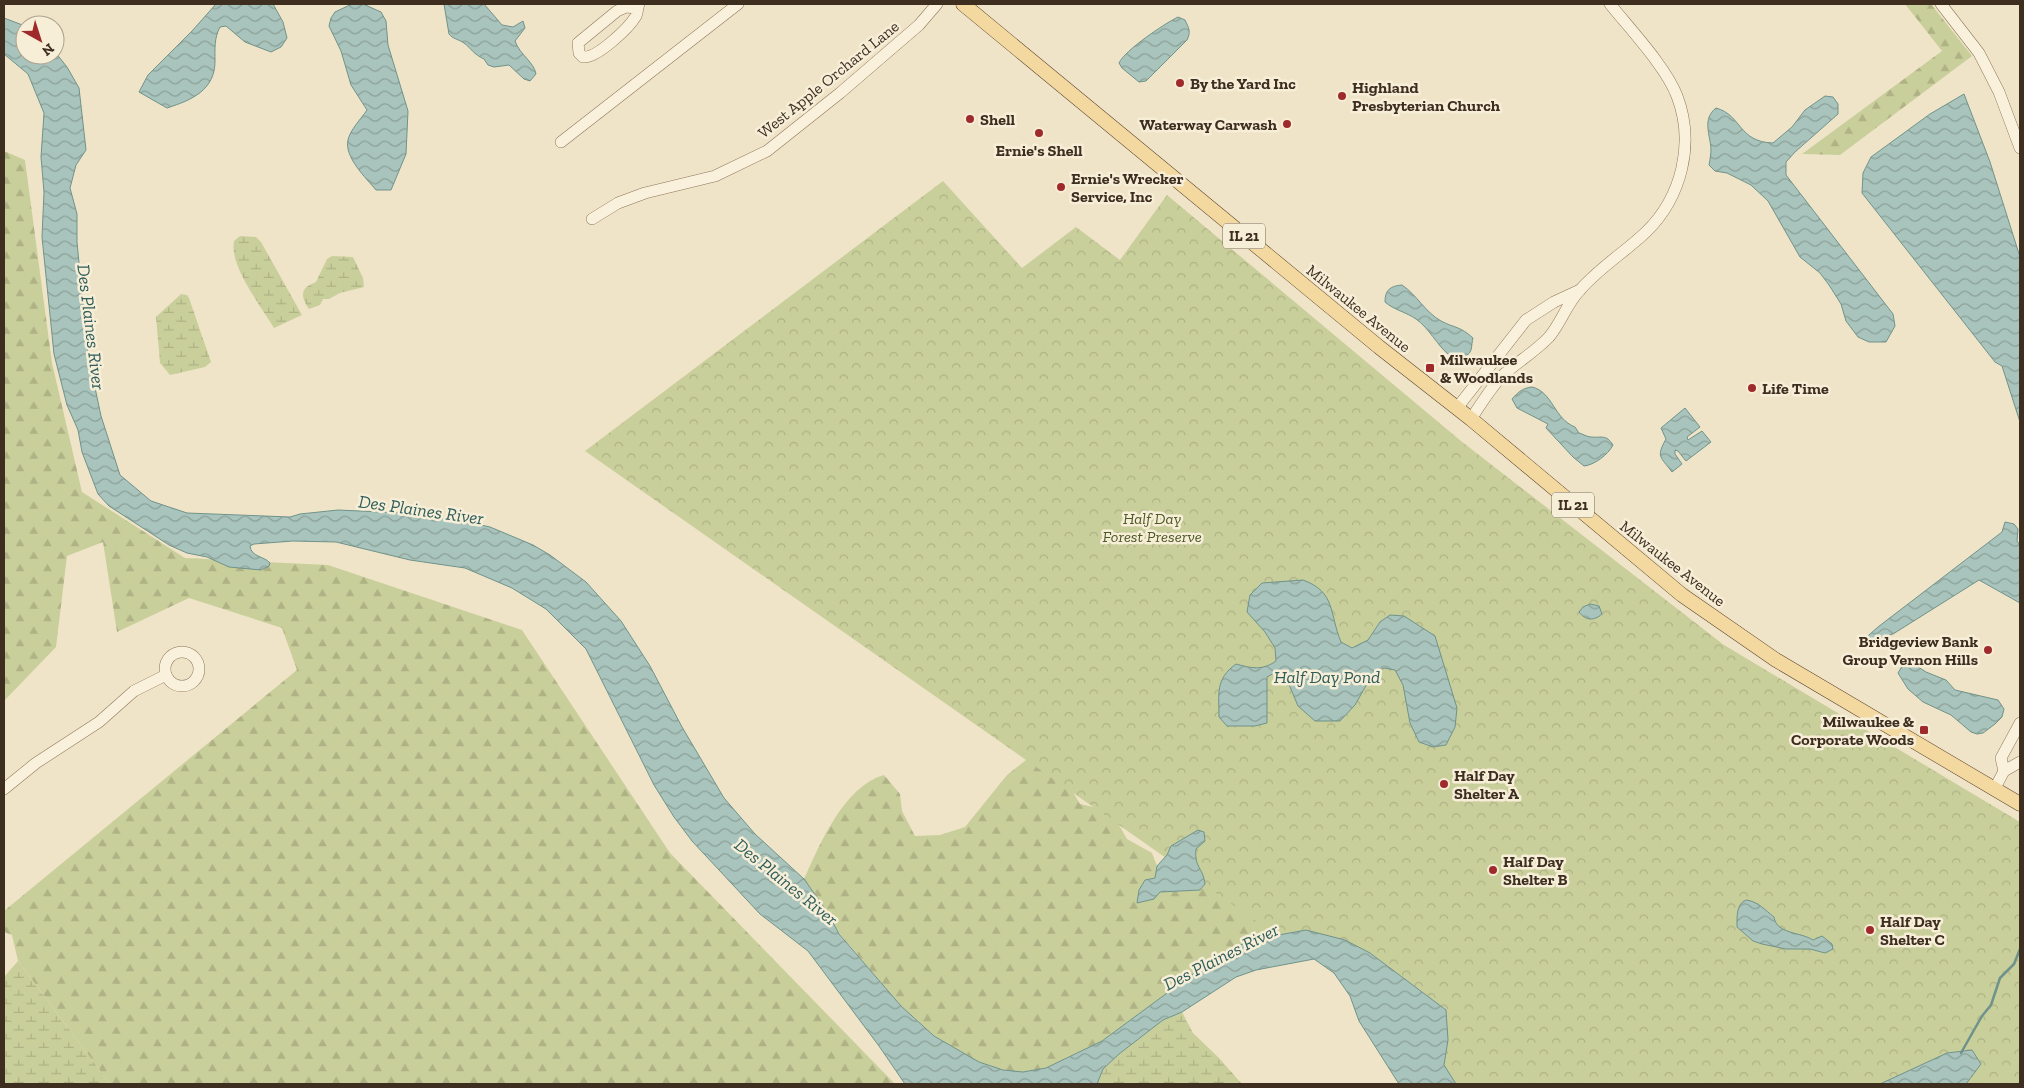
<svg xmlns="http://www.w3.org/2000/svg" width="2024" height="1088" font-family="'Zilla Slab',serif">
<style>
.forest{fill:url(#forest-firs)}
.wetland{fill:url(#wetland-marsh)}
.park{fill:url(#park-crowns)}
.water{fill:url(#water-waves);stroke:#6f938a}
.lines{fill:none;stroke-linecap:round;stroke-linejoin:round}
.stream{stroke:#6f938a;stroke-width:2.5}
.minor-casing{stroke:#8d765c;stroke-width:12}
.major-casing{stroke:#5b4430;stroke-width:15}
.minor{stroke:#faf1dc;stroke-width:11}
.major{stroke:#f3d9a0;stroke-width:14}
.poi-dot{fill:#9e2a2b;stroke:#f7eed8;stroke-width:2}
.labels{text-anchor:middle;stroke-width:5;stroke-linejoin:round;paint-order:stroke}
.shield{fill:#f7eed8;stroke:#756857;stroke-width:1}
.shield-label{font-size:15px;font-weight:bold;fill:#3d2e20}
.street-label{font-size:16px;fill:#3d2e20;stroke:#f7eed8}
.poi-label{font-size:16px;font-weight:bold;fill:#3d2e20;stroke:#f7eed8;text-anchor:start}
.park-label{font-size:16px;font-style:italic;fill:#4d5a26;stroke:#f7eed8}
.water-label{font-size:18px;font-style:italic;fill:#2f5d5a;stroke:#f7eed8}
</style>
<defs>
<pattern id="forest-firs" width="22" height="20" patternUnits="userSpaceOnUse" patternTransform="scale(1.25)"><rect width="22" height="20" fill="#c9cf9b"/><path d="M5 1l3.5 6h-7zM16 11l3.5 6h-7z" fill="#aeb285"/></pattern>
<pattern id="wetland-marsh" width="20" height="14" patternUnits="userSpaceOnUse" patternTransform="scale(1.25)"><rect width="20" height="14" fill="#c9cf9b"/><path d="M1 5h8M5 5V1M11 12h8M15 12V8" fill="none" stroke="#aeb285"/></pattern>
<pattern id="park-crowns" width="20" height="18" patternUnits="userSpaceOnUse" patternTransform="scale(1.25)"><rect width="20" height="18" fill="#c9cf9b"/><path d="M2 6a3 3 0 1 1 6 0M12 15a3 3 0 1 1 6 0" fill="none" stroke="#aeb285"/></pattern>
<pattern id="water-waves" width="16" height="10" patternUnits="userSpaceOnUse" patternTransform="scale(1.25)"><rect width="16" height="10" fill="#a9c4bc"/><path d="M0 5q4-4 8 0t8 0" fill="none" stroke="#8ba098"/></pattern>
</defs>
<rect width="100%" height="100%" fill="#f0e4c8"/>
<!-- forest -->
<g class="forest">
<polygon points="1905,4 1931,4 1972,56 1840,155 1802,154 1942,51"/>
<polygon points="4,151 25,160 52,363 82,492 185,558 328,565 522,630 670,853 895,1084 110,1084 18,961 12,935 4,932 4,911 297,670 282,628 189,598 117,632 103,542 67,556 56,647 4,701"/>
<path d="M1045,745L1080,804L1102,809L1114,816L1127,839L1152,853L1157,866L1154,899L1160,892L1200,890L1205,884L2020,822V1084L1420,989L1251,940L1216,957L1102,1041L1046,1068L1023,1072L1003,1070L979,1062L934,1036L901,1006L839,933L828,913L804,879C820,844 844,786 884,775L900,794L902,811L915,836L940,835L965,827L1007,775Z"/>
</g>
<!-- wetland -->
<g class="wetland">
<path d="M240,236L256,237L261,242L302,315L274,328C261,306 229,266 234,241Z"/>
<path d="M332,256L353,257L363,278L364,287L340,293L329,299H323L320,305L309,309C301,297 299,288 316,282L327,259Z"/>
<polygon points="181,294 187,295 189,298 211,362 205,367 170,375 160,363 156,317"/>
<polygon points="18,961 110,1084 4,1084 4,977"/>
<polygon points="1182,1012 1193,1033 1218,1057 1242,1084 1097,1084 1103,1069 1119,1054 1163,1020"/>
</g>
<!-- park -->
<polygon class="park" points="943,181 1022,268 1076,227 1120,260 1167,195 1461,441 1724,645 2020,822 2020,1084 1431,1084 1346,961 1286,942 585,451"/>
<!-- water -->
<g class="water">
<path d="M216,4H273L283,22L287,38L281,47L271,52L245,42L226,26L220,27C214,38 215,49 215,61C215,90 192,100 167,108L139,92L148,75L192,31Z"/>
<path d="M352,4H363L381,12L386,21L388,45L408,111L406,154L391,190H376C366,178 344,157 348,140C350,130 361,119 367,110L351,85L341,51L329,26L331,18L335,12Z"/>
<path d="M444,4H484L502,25L513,27L523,21L525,28L515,41C520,55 534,62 536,74L530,81L524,79L509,65L494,67L488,65L484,59C473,54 472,49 464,43C458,39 453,39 449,34Z"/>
<path d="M1178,17L1185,20C1189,28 1191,32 1187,40L1146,81L1139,82L1122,68L1119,63C1125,50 1164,24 1178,17Z"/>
<path d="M4,18L25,26V55H55V52L67,67L79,88L86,150L76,165L70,188L77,214V242L88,355L101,416L120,475L151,501L187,513L290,517L300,514L338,510L403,513L463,521L490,527L533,545L550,555L586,582L621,621L650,666L682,727L724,798L755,834L804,879L828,913L839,934L901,1006L934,1036L979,1062L1003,1070L1023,1072L1046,1068L1102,1041L1216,957L1251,940L1306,930L1345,940L1370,953L1446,1010L1448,1040L1444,1065L1456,1084H1399L1359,1021L1350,996L1334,973L1314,959L1256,970L1236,977L1182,1012L1163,1020L1119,1054L1103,1069L1097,1084H905L879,1046L808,951L760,914L692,841L674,817L654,785L586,649L546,609L512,588L465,568L410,560L336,542L293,541L254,544L250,546C251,557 264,556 270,563L269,566L261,570L229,567L207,557L187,553L169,545L109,506L98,494L82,452L78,430L67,405L54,354L42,237L44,192L41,157L44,113L28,74L4,54Z"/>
<polygon points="1964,94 1990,162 2020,257 2020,422 2002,366 1995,362 1862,193 1863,173 1871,157 1930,114"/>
<path d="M1825,96L1833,97L1838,104V114L1795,152L1786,162V175L1893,314L1895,326L1886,342H1869L1858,337L1846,321L1841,304L1829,285L1820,273L1800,257L1768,201L1751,185L1727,173L1715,171L1709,165C1710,160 1711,154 1711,149C1710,134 1702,119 1716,108C1742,115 1738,142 1773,143L1792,127L1805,110Z"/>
<path d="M1402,285C1417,295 1425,312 1441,321C1454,328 1460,326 1473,338C1472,341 1472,346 1471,350C1468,359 1455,360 1448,354C1437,345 1429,328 1416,319C1406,312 1394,310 1385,302C1385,290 1390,286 1402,285Z"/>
<path d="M1532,387C1553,392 1554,419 1575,427L1579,433C1583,434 1587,437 1591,437C1602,438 1606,434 1613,445C1608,455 1594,465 1584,466L1573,457L1546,428L1548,424L1517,408L1512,399C1518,392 1523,388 1532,387Z"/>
<path d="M1685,408L1700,427L1687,437L1688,440L1702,431L1711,442L1686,461L1678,451L1675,450V454L1682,464L1672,472C1660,456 1656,457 1666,439L1661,428Z"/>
<path d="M2005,522L2014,524L2018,529L2017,541L2020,545V603L1979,580L1893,634C1883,636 1871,646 1861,645V642L1878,627L2002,532Z"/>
<path d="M1303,580C1336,592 1329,613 1341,642L1352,648L1368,640L1380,622L1390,615L1404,616L1435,636L1457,708L1455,727L1446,745L1433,747L1419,742L1410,723L1403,685L1395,670L1384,668L1372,675L1355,705L1340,721H1315L1298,706L1285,675L1278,671L1267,677V723L1255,726H1227L1219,717C1219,694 1215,679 1236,664C1251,668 1262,671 1276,661L1275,648L1265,632L1247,612L1250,595L1262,583Z"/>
<path d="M1590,604L1599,606L1602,614C1594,621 1586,621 1579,612L1583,607Z"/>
<polygon points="1904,663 1915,665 1926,672 1946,680 1955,690 1998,700 2004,709 2002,717 1995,724 1983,733 1977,734 1971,732 1951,715 1923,702 1908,689 1898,673"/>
<path d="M1198,830L1204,832L1205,841L1196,849C1194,868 1203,867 1205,884L1200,890L1160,892L1154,899L1137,903L1139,890L1145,880L1155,878L1157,866L1167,855L1171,846Z"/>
<path d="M1746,900C1757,901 1765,910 1774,917C1776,934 1801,932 1813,940L1822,936L1832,944L1833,949L1825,953L1810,949H1786L1762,944L1753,941L1737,927C1737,917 1736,904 1746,900Z"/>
<polygon points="1972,1050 1981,1064 1966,1084 1880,1084 1947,1053"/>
</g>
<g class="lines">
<!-- stream -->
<polyline class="stream" points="1961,1053 1982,1016 1991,1005 2000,978 2014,964 2020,949"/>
<defs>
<g id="minor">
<polyline points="1941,4 1979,53 1999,92 2020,148"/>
<path d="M637,8L626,7L617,11L578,43L579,53L583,57C596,59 629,28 636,16C638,12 637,8 639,4"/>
<polyline points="561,142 738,4"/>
<polyline points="592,219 618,203 645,193 715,176 767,151 840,93 919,25 937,4"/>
<polyline points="1457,408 1526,320 1554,302 1580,290"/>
<path d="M1471,419C1481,404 1490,389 1502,376C1517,362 1535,352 1549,337C1561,323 1567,303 1580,290C1599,268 1625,252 1646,232C1682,197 1695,143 1677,96C1666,67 1630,29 1610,4"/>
<circle cx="182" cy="669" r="17"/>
<polyline points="2004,771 2001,758 2020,723"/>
<polyline points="1995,788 2004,771 2020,762"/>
<polyline points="4,789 36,763 99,722 134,691 166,675"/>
</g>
<polyline id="major" points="963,4 1379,347 1471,419 1682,595 1776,660 2020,804"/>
</defs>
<!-- minor casing -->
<use href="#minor" class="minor-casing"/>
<!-- major casing -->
<use href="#major" class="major-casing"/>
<!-- minor -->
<use href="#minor" class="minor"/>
<!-- major -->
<use href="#major" class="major"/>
</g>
<!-- markers -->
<g class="poi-dot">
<circle cx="1180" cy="83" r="5"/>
<circle cx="1342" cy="96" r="5"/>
<circle cx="970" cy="119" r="5"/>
<circle cx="1287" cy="124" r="5"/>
<circle cx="1039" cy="133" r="5"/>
<circle cx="1061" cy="187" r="5"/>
<rect x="1425" y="363" width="10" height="10" rx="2.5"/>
<circle cx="1752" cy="388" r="5"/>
<circle cx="1988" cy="650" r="5"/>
<rect x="1919" y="725" width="10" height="10" rx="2.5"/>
<circle cx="1444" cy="784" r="5"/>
<circle cx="1493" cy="870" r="5"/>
<circle cx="1870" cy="930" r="5"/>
</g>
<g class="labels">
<!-- shield labels -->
<g class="shield">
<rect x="1223" y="223.5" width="42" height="25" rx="4"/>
<rect x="1552" y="492.5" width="42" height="25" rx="4"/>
</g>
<g class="shield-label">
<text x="1244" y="241">IL 21</text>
<text x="1573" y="510">IL 21</text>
</g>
<!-- street labels -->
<g class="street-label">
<text transform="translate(828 79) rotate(-39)" y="6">West Apple Orchard Lane</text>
<text transform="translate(1359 308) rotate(39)" y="6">Milwaukee Avenue</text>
<text transform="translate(1673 563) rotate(38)" y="6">Milwaukee Avenue</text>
</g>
<!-- poi labels -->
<g class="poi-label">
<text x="1190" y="89">By the Yard Inc</text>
<text x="1352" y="93">Highland<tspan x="1352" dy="18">Presbyterian Church</tspan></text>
<text x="980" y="125">Shell</text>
<text x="1277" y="130" text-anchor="end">Waterway Carwash</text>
<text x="1039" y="156" text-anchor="middle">Ernie's Shell</text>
<text x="1071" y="184">Ernie's Wrecker<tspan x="1071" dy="18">Service, Inc</tspan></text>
<text x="1440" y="365">Milwaukee<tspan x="1440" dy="18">&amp; Woodlands</tspan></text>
<text x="1762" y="394">Life Time</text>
<text x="1978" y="647" text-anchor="end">Bridgeview Bank<tspan x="1978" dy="18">Group Vernon Hills</tspan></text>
<text x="1914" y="727" text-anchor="end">Milwaukee &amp;<tspan x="1914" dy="18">Corporate Woods</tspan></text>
<text x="1454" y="781">Half Day<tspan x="1454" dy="18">Shelter A</tspan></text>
<text x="1503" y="867">Half Day<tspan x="1503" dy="18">Shelter B</tspan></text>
<text x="1880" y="927">Half Day<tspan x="1880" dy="18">Shelter C</tspan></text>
</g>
<!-- park labels -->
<g class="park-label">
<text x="1152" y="524">Half Day<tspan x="1152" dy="18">Forest Preserve</tspan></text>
</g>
<!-- water labels -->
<g class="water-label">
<text transform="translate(91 327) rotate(83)" y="6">Des Plaines River</text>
<text transform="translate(421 510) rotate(8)" y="6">Des Plaines River</text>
<text x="1327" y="683">Half Day Pond</text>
<text transform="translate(786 882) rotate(39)" y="6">Des Plaines River</text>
<text transform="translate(1221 957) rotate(-27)" y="6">Des Plaines River</text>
</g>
</g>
<!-- border -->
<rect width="2024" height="1088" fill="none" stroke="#3d2e20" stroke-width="10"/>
<!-- north arrow -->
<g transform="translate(40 40) rotate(141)"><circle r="24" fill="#f7eed8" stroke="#ada18e"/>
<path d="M0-4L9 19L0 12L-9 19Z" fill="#9e2a2b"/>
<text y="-8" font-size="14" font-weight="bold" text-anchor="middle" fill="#3d2e20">N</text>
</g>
</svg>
